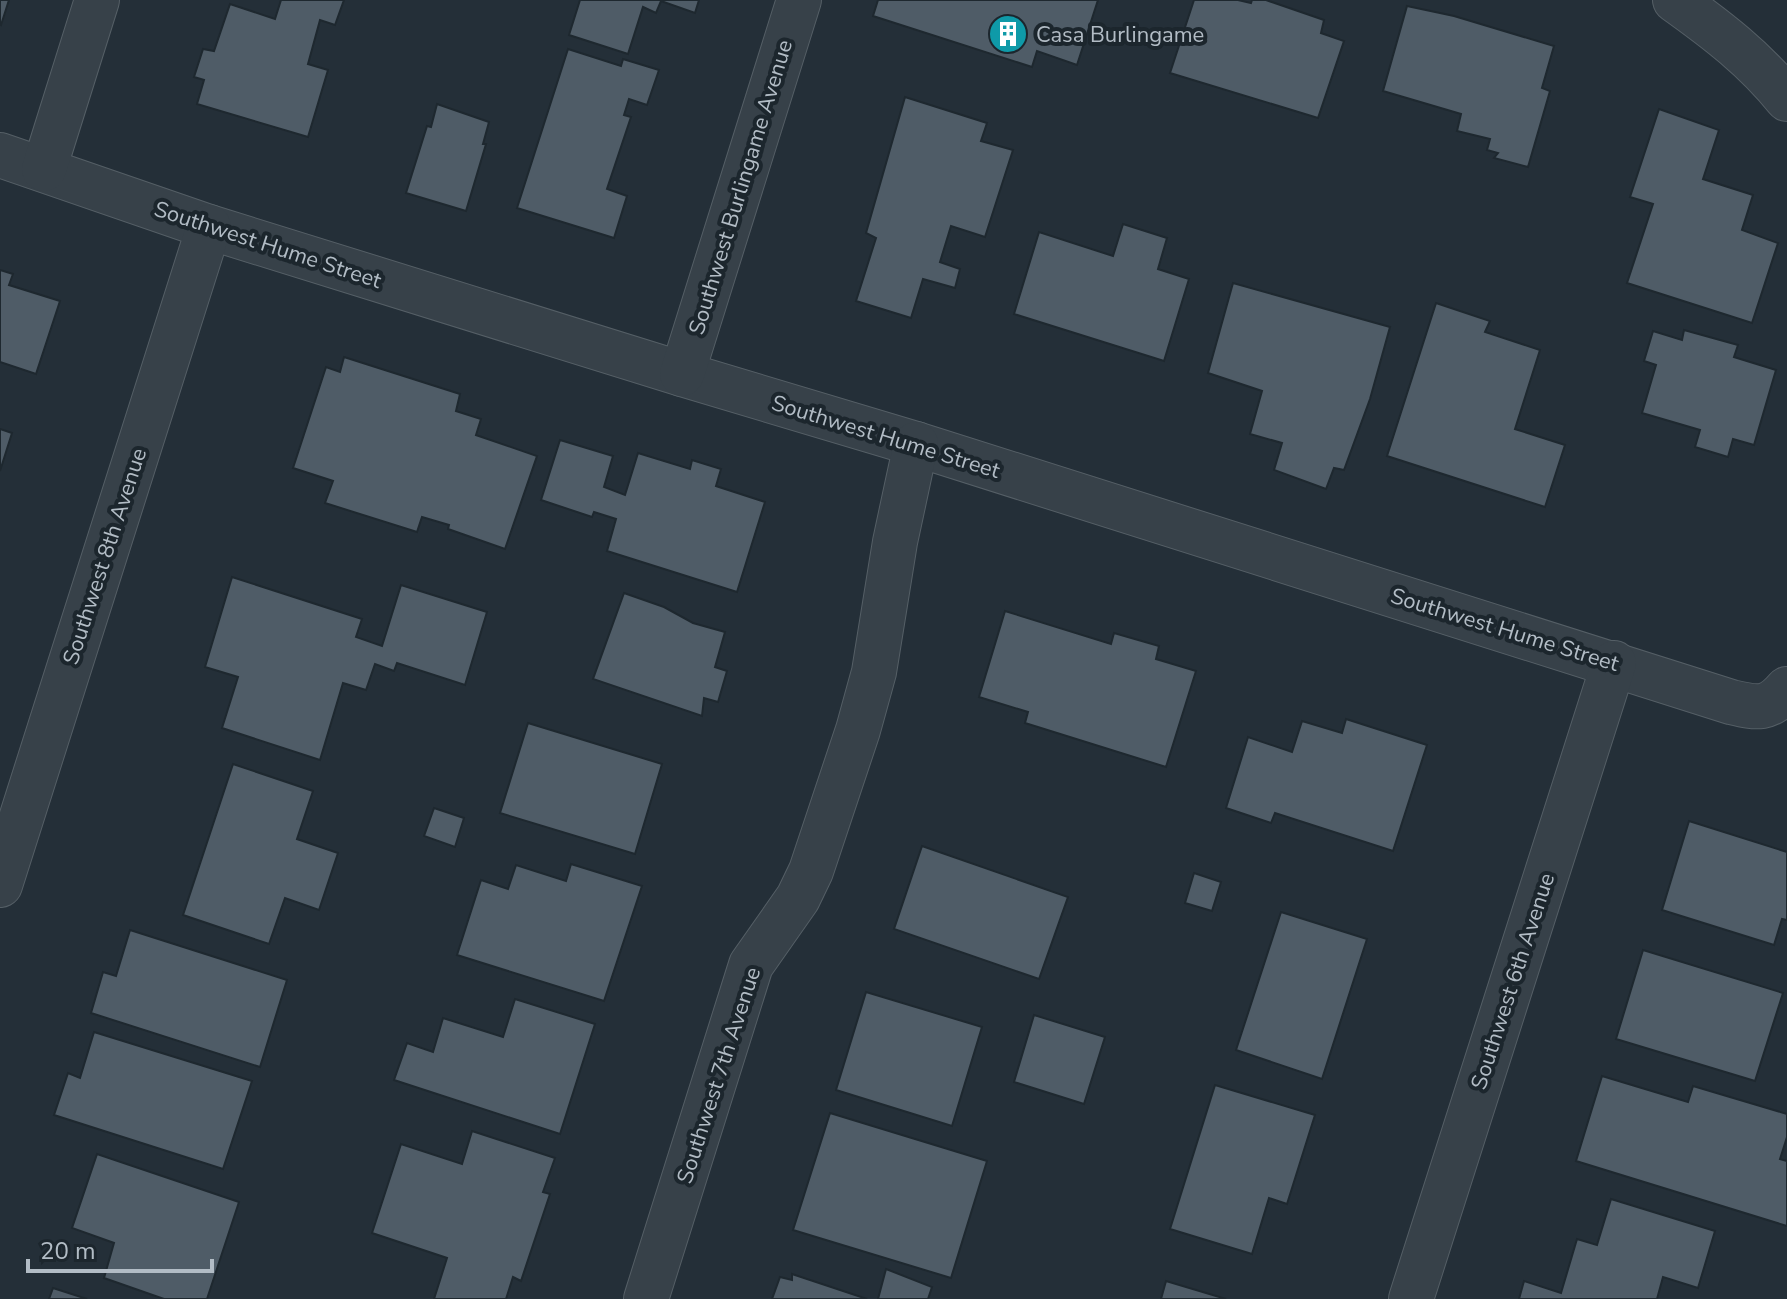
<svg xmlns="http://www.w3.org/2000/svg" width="1787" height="1299" font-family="'Nunito Sans',sans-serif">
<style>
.building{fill:#4f5c67;stroke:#1e282f;stroke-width:2}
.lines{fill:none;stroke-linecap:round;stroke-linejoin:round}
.minor-casing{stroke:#555f66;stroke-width:46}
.minor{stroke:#374149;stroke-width:44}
.labels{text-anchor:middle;stroke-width:8;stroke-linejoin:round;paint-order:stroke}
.poi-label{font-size:22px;fill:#b2bcc5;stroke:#1c262d;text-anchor:start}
.street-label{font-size:22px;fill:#b2bcc5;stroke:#1c262d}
</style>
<rect width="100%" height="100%" fill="#242f38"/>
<!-- building -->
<g class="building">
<polygon points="0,0 9,0 1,25 0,24"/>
<polygon points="281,0 344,0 335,25 320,20 308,64 328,70 308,137 197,104 204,80 194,77 203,49 214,51 230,4 275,19"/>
<polygon points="580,0 699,0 695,13 661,1 656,13 643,7 628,54 569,35"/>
<polygon points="878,0 1098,0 1077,65 1037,51 1032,67 873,16"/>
<polygon points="1194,0 1238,0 1251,3 1252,0 1266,0 1324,20 1321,33 1344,41 1318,118 1170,73"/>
<polygon points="1407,6 1454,16 1554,46 1542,88 1550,91 1528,167 1494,158 1498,153 1487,150 1490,139 1457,131 1461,114 1383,91"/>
<polygon points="568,49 621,66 623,59 659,70 647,105 629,99 624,115 631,117 607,189 627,196 614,238 517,208"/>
<polygon points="905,97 987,123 981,141 1013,150 985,237 951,226 940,262 960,269 955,288 923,279 911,318 856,301 876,238 866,233"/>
<polygon points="437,104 489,122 483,144 486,144 466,211 406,193 427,126 431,127"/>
<polygon points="1659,109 1719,130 1703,179 1753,195 1742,230 1778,243 1752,323 1627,283 1653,204 1630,197"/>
<polygon points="1123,224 1167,238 1158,269 1189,279 1164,361 1014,314 1039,232 1113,256"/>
<polygon points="0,270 13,274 9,285 60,301 36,374 0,362"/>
<polygon points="1233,283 1390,327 1370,399 1344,470 1334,468 1326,489 1274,470 1282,443 1250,434 1262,391 1208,373"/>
<polygon points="1436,303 1490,321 1485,332 1540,350 1515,429 1565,445 1545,507 1387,456"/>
<polygon points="1684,330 1738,345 1734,357 1776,370 1754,445 1733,439 1728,457 1695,447 1700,430 1642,413 1656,365 1644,361 1653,331 1682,340"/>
<polygon points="344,357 460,394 456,411 481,419 476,435 537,456 505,549 448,529 449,525 422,517 417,532 325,503 333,481 293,468 326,367 340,372"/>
<polygon points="0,429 12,433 0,471"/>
<polygon points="560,440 613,456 604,487 625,495 638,453 690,469 692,460 721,469 716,486 765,502 737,592 607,551 616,519 594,512 592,517 541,500"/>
<polygon points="232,577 362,619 356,637 382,646 401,585 487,612 465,685 397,663 394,671 375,664 366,690 343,683 320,760 222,728 238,677 205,667"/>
<polygon points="624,593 664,607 693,623 725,632 715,667 727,671 718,702 704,698 702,716 593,679"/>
<polygon points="1005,611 1111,644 1114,633 1159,646 1156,659 1196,671 1166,767 1025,723 1028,712 979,697"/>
<polygon points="1346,719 1427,745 1393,851 1275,813 1271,823 1226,808 1248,737 1292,752 1302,721 1342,733"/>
<polygon points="528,723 662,764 635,854 500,813"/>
<polygon points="233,764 313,791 297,839 338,853 319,910 285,898 269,944 183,915"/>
<polygon points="434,808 464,818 455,847 424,836"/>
<polygon points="1689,821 1787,852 1787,920 1782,919 1774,945 1662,910"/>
<polygon points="922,846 1068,897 1039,979 894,929"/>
<polygon points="571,864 642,886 604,1001 457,955 481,880 508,889 516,865 566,881"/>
<polygon points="1194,873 1221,882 1212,911 1185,903"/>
<polygon points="1281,912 1367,939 1322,1079 1236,1050"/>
<polygon points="130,930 287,980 260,1067 91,1013 103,972 116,976"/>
<polygon points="1643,950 1783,993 1755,1081 1616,1039"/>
<polygon points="866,992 982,1027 952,1126 836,1090"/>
<polygon points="515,999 595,1024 560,1134 394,1080 407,1043 433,1052 443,1018 503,1037"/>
<polygon points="1034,1015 1105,1037 1084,1104 1014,1082"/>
<polygon points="94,1032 252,1081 223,1169 54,1115 68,1073 80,1078"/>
<polygon points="1602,1076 1688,1102 1693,1086 1787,1114 1787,1137 1780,1159 1787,1161 1787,1226 1576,1161"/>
<polygon points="1215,1085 1315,1115 1287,1204 1269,1198 1252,1254 1170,1229"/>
<polygon points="830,1113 987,1161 951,1278 793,1230"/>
<polygon points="472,1131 555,1158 543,1192 550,1194 521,1281 513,1277 506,1299 434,1299 447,1258 372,1233 401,1144 462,1164"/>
<polygon points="97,1154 239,1202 207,1299 164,1299 104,1278 114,1243 72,1228"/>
<polygon points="1611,1199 1715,1231 1698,1288 1663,1277 1657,1299 1519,1299 1524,1281 1561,1293 1577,1239 1597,1245"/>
<polygon points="886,1269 932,1287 928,1299 878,1299"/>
<polygon points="792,1274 867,1299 772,1299 780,1277 792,1280"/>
<polygon points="1166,1281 1226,1299 1161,1299"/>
<polygon points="53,1288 87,1299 49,1299"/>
</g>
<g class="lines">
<defs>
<g id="minor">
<path d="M1675,0C1717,30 1755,59 1787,99"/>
<path d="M0,155L209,227L682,374L916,444L1731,702C1757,708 1768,711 1787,689"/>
<polyline points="44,169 97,0"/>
<polyline points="682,374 799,0"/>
<polyline points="0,885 209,227"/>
<polyline points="646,1299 751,965 798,898 811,871 858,730 874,672 895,542 916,444"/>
<polyline points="1411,1299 1614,663"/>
</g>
</defs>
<!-- minor casing -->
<use href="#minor" class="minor-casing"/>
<!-- minor -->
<use href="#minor" class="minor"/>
</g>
<!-- icons -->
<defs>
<symbol id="building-disc" viewBox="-11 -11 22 22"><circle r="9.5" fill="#0f9aa8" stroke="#1c262d"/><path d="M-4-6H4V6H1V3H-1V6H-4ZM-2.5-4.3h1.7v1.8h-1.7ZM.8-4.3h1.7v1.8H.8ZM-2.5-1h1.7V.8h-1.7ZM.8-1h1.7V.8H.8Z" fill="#fff"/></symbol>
</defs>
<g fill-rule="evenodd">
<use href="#building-disc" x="986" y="12" width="44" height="44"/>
</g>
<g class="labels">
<!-- poi labels -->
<g class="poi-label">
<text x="1036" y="42">Casa Burlingame</text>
</g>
<!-- street labels -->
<g class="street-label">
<text transform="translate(740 187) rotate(-73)" y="8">Southwest Burlingame Avenue</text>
<text transform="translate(268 244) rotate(18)" y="8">Southwest Hume Street</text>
<text transform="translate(886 436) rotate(17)" y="8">Southwest Hume Street</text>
<text transform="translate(104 556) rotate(-72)" y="8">Southwest 8th Avenue</text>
<text transform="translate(1505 629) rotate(17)" y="8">Southwest Hume Street</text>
<text transform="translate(1512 981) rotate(-72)" y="8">Southwest 6th Avenue</text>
<text transform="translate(718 1075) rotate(-72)" y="8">Southwest 7th Avenue</text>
</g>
</g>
<!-- scale -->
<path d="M28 1259v12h184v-12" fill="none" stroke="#b2bcc5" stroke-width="4"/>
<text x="40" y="1259" font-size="24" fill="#b2bcc5" stroke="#1c262d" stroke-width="6" paint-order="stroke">20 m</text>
</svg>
